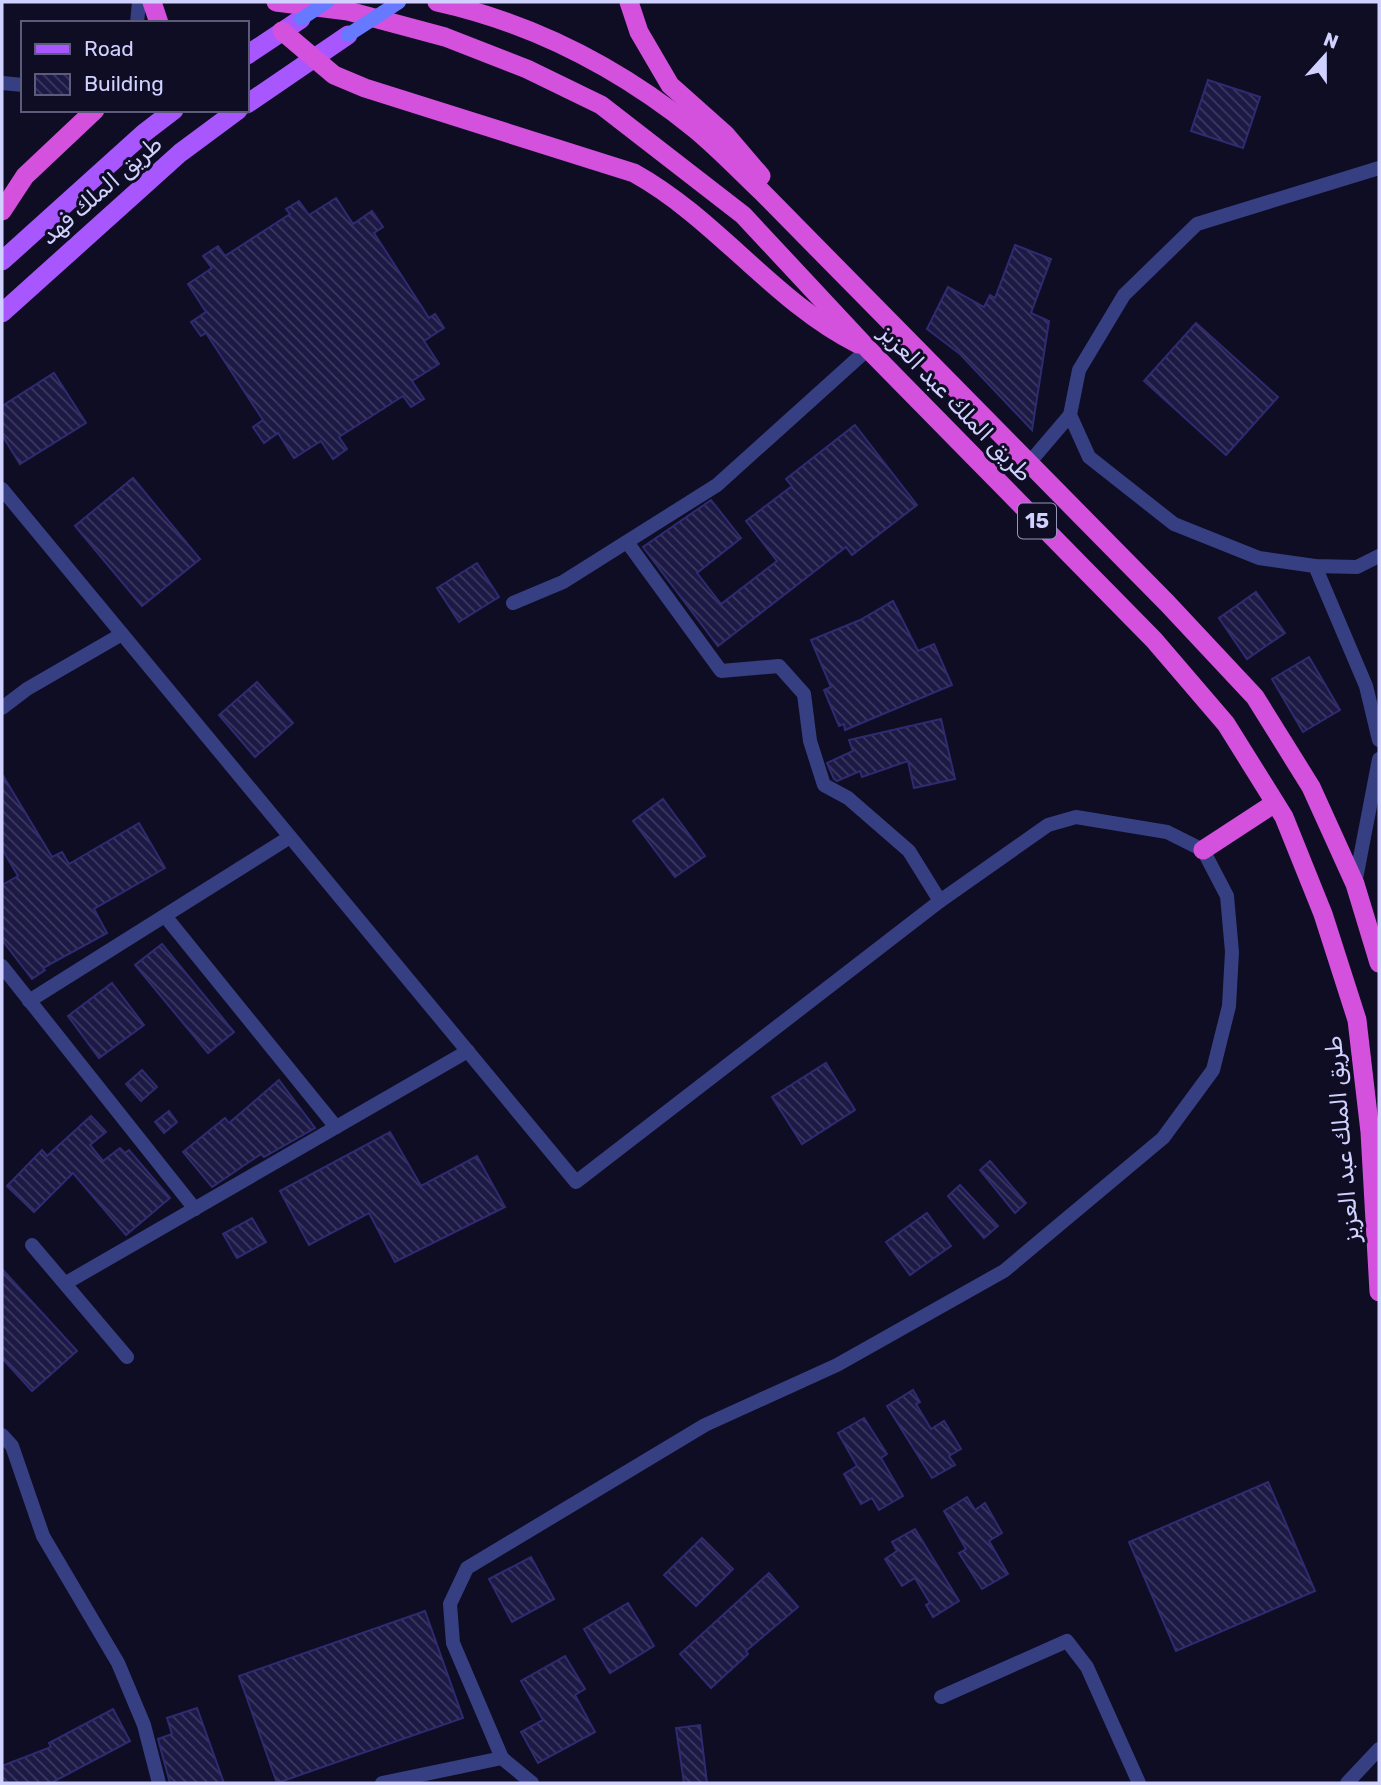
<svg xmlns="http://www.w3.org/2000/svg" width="1381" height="1785" font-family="Rubik,Cairo,sans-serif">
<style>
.building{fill:url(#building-back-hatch);stroke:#2f2b71;stroke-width:2}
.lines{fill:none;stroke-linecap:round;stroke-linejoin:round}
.minor{stroke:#373f83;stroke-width:14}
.tertiary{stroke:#373f83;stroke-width:14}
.primary{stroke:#a857ff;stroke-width:19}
.trunk{stroke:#d451dd;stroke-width:19}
.secondary-bridge{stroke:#6779ff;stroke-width:14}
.labels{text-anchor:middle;stroke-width:6;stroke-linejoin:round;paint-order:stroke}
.shield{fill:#0e0d23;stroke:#9696bd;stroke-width:2}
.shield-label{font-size:21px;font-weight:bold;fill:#d0d1ff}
.street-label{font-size:23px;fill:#d0d1ff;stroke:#0e0d23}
</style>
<defs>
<pattern id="building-back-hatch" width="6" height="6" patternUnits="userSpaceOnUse" patternTransform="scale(1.75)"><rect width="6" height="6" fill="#1c1945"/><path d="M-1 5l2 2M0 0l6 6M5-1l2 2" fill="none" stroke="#3c3961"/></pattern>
</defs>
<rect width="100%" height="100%" fill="#0e0d23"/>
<!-- building -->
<g class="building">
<polygon points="1208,80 1260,97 1243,148 1191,131"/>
<polygon points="336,198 353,224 372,211 383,227 374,233 429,318 435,314 444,328 424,341 439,364 412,381 424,399 411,407 403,396 339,437 347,449 333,459 321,441 294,458 278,433 264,443 253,427 263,420 206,333 201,336 191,322 206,312 188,284 212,268 203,256 218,246 225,256 290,214 286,209 299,201 309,215"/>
<polygon points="1015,245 1051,259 1031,313 1049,321 1032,430 960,354 927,329 948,287 984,307 990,295 995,298"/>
<polygon points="1196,323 1278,397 1226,455 1144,381"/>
<polygon points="54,373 86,423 20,464 2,435 2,406"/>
<polygon points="855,425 917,505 852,555 846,547 718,646 643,547 711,500 741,538 697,573 721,604 777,561 746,521 792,486 786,479"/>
<polygon points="133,478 200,559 142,606 75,526"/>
<polygon points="477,563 499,597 459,622 437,588"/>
<polygon points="1256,592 1285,633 1247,659 1219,618"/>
<polygon points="893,601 918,651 934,644 952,685 845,730 844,724 839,726 824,690 831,687 811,640 860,620"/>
<polygon points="1309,657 1340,710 1303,732 1272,679"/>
<polygon points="257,682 293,723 255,757 219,715"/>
<polygon points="941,719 955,779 914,788 908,761 862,777 860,771 837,781 834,779 827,763 853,751 849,740"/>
<polygon points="2,774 52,857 62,852 69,864 139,823 165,868 94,909 107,933 43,968 45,970 32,979 2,940 2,885 18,876 2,849"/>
<polygon points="663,799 705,856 675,877 633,821"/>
<polygon points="162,944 234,1032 208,1053 135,965"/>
<polygon points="112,983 144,1025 99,1058 68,1016"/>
<polygon points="826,1063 855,1110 802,1144 772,1097"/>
<polygon points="142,1070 157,1087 141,1101 126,1084"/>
<polygon points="279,1080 315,1128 264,1157 261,1154 212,1187 183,1152 225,1118 229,1123"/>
<polygon points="169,1111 177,1122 164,1133 155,1122"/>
<polygon points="91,1116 106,1132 90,1145 103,1161 120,1148 125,1153 129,1150 170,1198 126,1235 73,1173 34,1212 7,1186 42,1150 47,1156"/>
<polygon points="390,1132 421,1186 477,1156 505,1207 395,1262 369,1213 309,1245 280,1191"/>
<polygon points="990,1161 1026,1203 1015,1213 980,1170"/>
<polygon points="960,1185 998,1226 984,1238 948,1196"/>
<polygon points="927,1213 951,1246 910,1275 886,1242"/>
<polygon points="252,1218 266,1242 237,1258 223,1234"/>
<polygon points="2,1269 77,1351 32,1391 2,1358"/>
<polygon points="913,1390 920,1402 916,1404 931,1429 944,1421 961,1449 949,1456 955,1465 932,1478 887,1406"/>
<polygon points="864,1418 887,1454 881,1458 903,1496 879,1510 872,1498 861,1504 844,1474 857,1466 838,1433"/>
<polygon points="1268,1482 1315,1591 1176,1651 1129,1542"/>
<polygon points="967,1497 975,1510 985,1503 1002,1533 989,1541 1008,1574 982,1589 959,1553 966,1549 944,1511"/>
<polygon points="915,1529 959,1601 933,1617 926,1605 930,1603 915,1578 902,1586 885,1559 897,1551 892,1542"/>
<polygon points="702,1538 733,1569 696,1606 664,1575"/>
<polygon points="531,1557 554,1599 512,1622 489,1579"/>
<polygon points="769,1573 798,1607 746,1651 748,1654 711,1688 680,1654"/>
<polygon points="628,1603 654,1646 610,1673 584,1629"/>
<polygon points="425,1611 463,1718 277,1783 239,1676"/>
<polygon points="565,1656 585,1689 575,1695 595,1732 538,1763 521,1732 543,1720 521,1681"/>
<polygon points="197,1708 224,1783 170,1783 158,1739 172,1734 167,1718"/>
<polygon points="113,1709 130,1741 51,1783 2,1783 2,1766 51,1747 49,1743"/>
<polygon points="700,1725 707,1783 684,1783 676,1728"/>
</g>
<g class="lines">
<!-- minor -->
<g class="minor">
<polyline points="137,23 139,2"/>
<polyline points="2,83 23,85"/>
<polyline points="1379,168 1197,224 1124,295 1079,370 1070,415 1089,457 1174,524 1259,558 1315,566 1357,567 1379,556"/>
<polyline points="1029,463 1070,415"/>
<polyline points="2,489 576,1182 940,901 1048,825 1076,817 1167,832 1203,850 1227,896 1232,952 1229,1006 1213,1070 1163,1138 1004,1271 837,1365 705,1425 467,1568 450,1604 453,1643 502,1758 532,1783"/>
<polyline points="627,542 721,671 779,666 804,694 810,741 824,785 848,798 909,851 940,901"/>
<polyline points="1315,566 1366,686 1379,740"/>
<polyline points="2,708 27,689 122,634"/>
<polyline points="1355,884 1379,759"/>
<polyline points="165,916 336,1127"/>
<polyline points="2,966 195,1209"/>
<polyline points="29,1001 290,837"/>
<polyline points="32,1245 127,1357"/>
<polyline points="66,1283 468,1051"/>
<polyline points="2,1435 12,1446 43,1536 118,1663 144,1725 159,1783"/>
<polyline points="941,1697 1067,1641 1087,1667 1139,1783"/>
<polyline points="382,1783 502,1758"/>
<polyline points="1347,1783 1379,1749"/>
</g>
<!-- tertiary -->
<polyline class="tertiary" points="513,603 563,582 717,485 868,349"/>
<!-- primary -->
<g class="primary">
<polyline points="247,55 301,19"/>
<polyline points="247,104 348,35"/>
<polyline points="2,261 144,133 174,110"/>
<polyline points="2,313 180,153 238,110"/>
</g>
<!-- trunk -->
<g class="trunk">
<polyline points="152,2 159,23"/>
<polyline points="276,2 348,11 445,37 527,69 601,105 743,215 868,349 1154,640 1226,724 1284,817 1323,914 1357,1020 1370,1132 1379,1292"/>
<path d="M437,2C532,23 619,68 695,129C718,148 740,171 761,191L1167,603L1255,697L1311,787L1355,884L1379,963"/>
<polyline points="629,2 639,32 670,85 725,134 761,176"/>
<path d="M282,31L334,75L365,88L634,173C717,219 774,302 858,344"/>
<polyline points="2,211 25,176 95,110"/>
<polyline points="1203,850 1275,803"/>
</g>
<!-- secondary-bridge -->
<g class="secondary-bridge">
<polyline points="301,19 327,2"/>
<polyline points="348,35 399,2"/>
</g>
</g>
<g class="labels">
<!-- shield labels -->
<rect class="shield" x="1018" y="503.5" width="38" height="35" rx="5"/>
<g class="shield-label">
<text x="1037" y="528">15</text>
</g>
<!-- street labels -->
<g class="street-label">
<text transform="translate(101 190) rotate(-41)" y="8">طريق الملك فهد</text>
<text transform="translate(956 403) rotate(46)" y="8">طريق الملك عبد العزيز</text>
<text transform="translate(1342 1139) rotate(-95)" y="8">طريق الملك عبد العزيز</text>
</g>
</g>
<!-- border -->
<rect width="1381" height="1785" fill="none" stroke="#d0d1ff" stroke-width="7"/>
<!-- legend -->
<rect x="21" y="21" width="228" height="91" fill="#0e0d23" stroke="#5c5b7b" stroke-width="2"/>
<rect x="35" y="44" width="35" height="10" fill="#a857ff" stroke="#5c5b7b" stroke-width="2"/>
<text x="84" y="56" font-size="21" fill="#d0d1ff">Road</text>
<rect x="35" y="74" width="35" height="21" fill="url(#building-back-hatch)" stroke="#5c5b7b" stroke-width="2"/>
<text x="84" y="91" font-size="21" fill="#d0d1ff">Building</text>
<!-- north arrow -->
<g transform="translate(1325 56) rotate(21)" stroke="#0e0d23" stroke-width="5" paint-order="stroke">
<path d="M0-5L12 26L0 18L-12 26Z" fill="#d0d1ff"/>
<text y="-10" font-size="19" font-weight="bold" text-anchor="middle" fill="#d0d1ff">N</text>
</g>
</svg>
